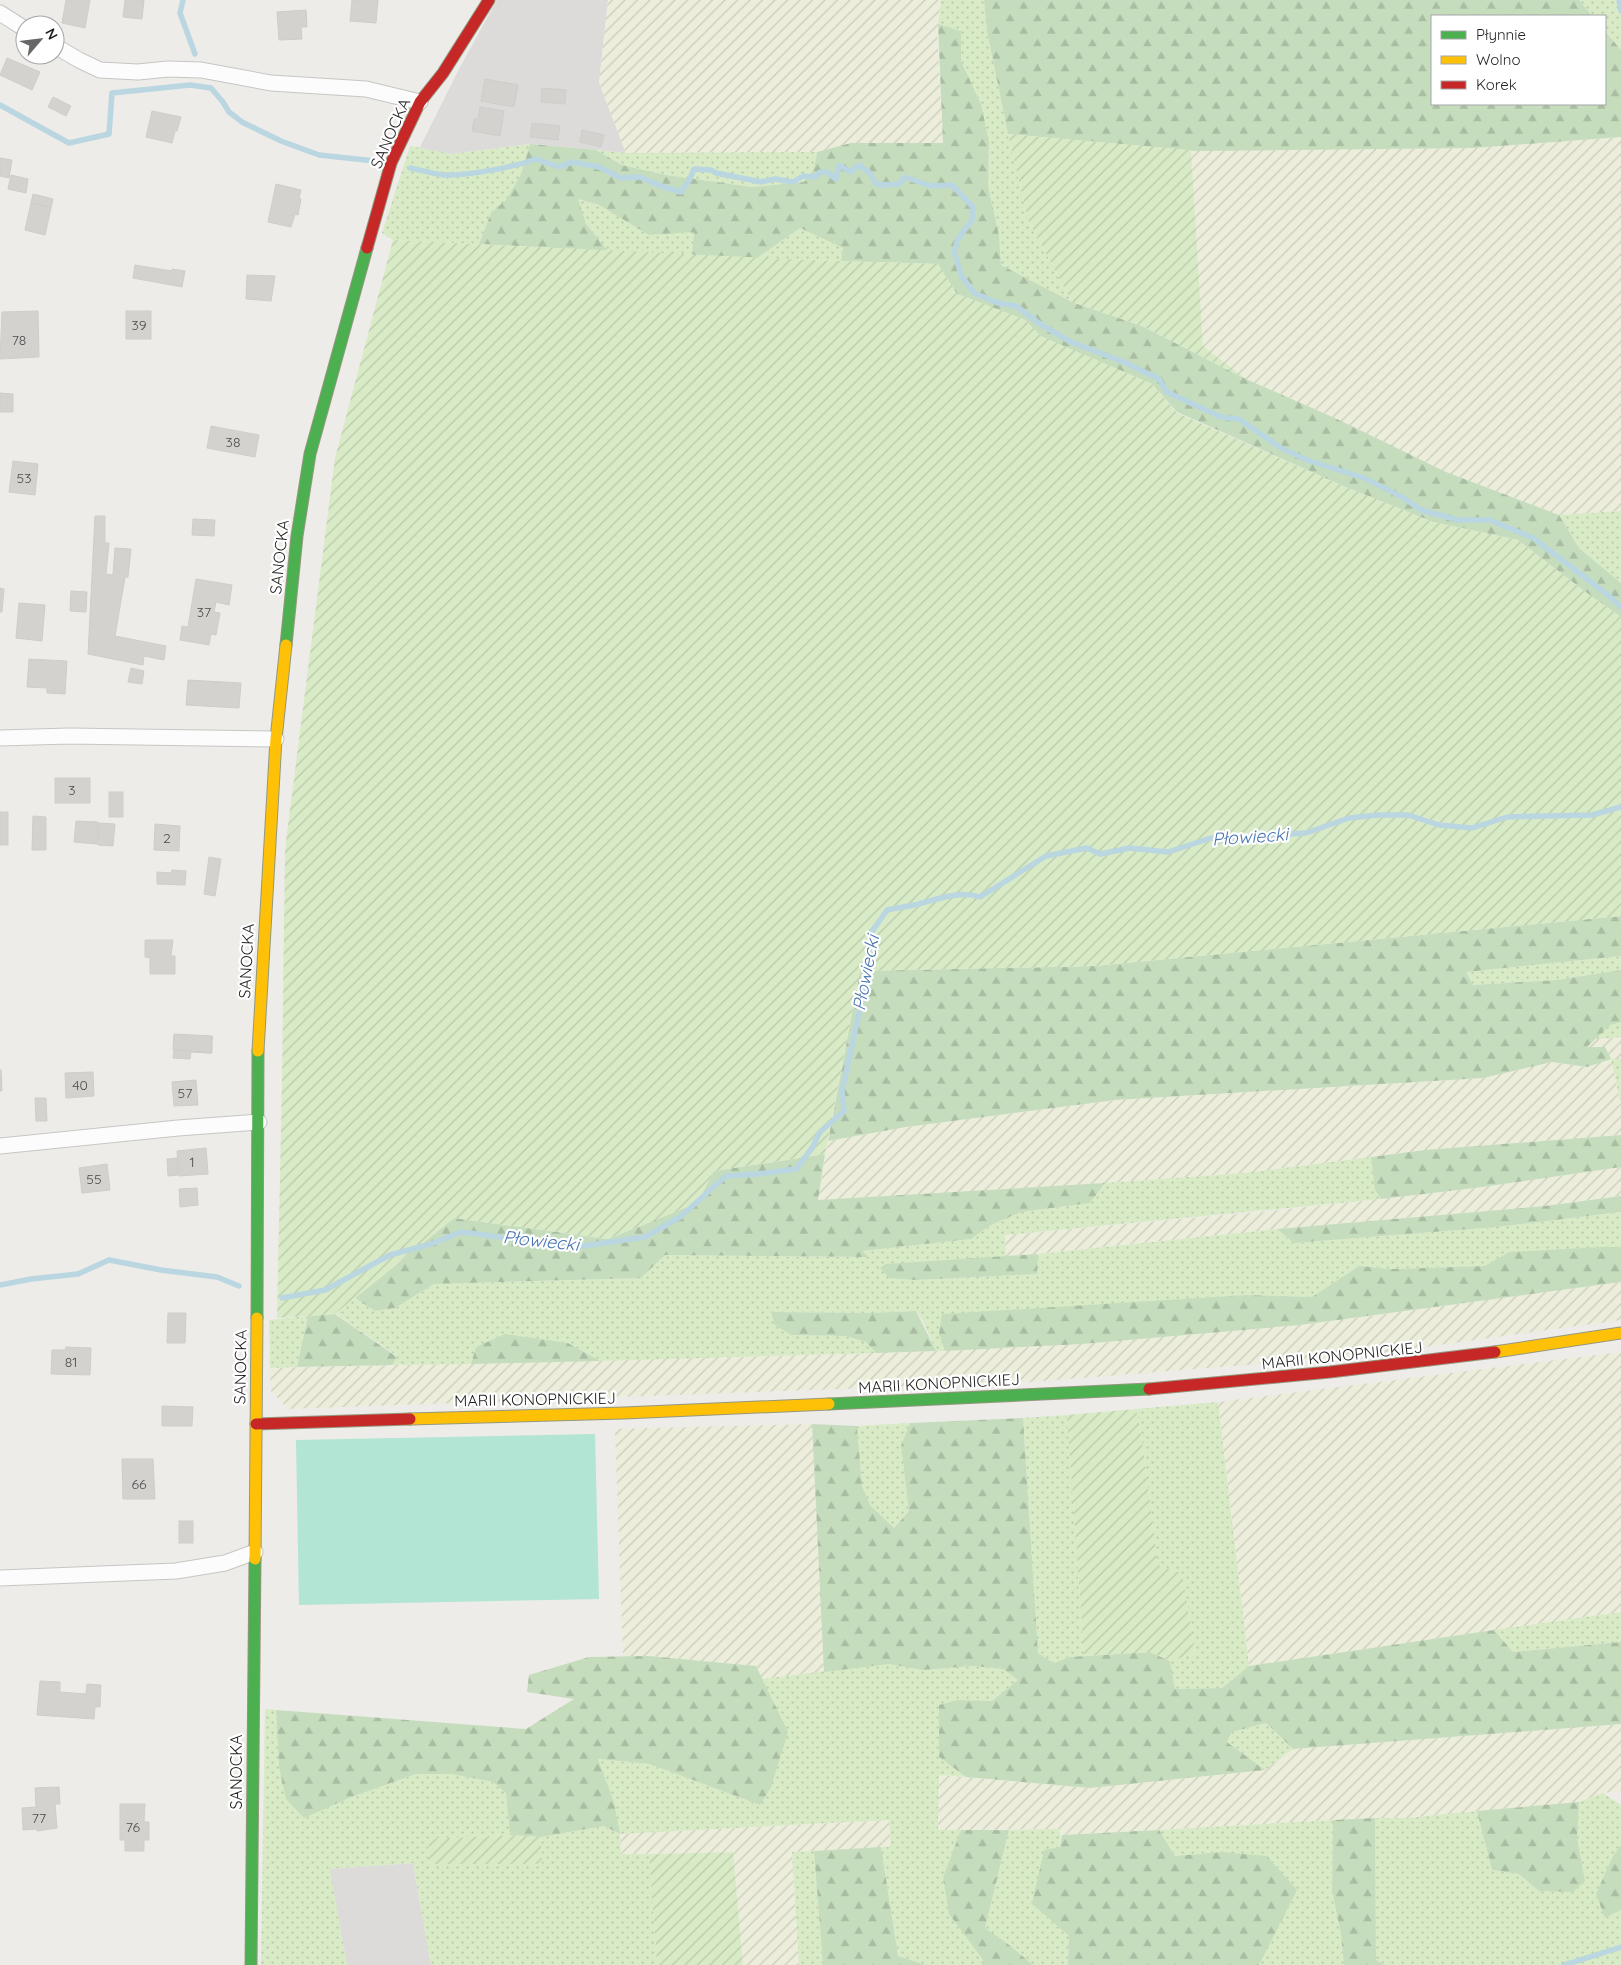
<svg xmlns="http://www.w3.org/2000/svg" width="1621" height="1965" font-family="Quicksand,sans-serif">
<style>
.residential{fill:#dcdbd9}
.farmland{fill:url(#farmland-furrows)}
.grass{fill:url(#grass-dots)}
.forest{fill:url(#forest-firs)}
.garden{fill:url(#garden-furrows)}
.pitch{fill:#b2e5d3}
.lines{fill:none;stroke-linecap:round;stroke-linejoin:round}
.stream{stroke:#bad6e1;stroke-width:5.5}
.building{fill:#d4d2cf;stroke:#d0cdc9}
.street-casing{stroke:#c6c6c4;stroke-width:17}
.fast-casing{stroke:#94987f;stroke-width:13}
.slow-casing{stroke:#94987f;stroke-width:13}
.jam-casing{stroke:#94987f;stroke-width:13}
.street{stroke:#fcfcfc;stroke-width:15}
.fast{stroke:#4caf50;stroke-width:11}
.slow{stroke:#ffc107;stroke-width:11}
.jam{stroke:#c62828;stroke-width:11}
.labels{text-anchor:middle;stroke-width:4.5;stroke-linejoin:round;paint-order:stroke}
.number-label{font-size:14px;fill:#4c4c4b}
.street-label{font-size:16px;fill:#1f1f1f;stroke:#fff}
.water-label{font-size:18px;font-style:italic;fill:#4976b1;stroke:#fff}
</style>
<defs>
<pattern id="farmland-furrows" width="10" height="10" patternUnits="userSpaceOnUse" patternTransform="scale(1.25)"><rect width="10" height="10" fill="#eceedb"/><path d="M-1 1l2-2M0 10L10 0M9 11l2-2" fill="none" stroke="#caccbc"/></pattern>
<pattern id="grass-dots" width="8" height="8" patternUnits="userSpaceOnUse" patternTransform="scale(1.25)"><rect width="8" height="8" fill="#d8ebc6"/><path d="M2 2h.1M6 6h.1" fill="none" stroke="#b9c9aa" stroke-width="1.8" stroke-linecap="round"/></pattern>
<pattern id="forest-firs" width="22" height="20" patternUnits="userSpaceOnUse" patternTransform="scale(1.25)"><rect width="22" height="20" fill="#c5ddbd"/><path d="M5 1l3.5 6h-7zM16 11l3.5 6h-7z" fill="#a9bda2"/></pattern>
<pattern id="garden-furrows" width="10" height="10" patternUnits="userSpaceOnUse" patternTransform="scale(1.25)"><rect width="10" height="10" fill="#d8ebc6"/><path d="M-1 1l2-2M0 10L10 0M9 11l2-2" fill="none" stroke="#b9c9aa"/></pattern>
</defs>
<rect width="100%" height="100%" fill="#edece8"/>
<!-- residential -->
<g class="residential">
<polygon points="497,0 608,0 599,83 626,153 530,144 451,154 419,149 459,69"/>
<polygon points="413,1863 431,1965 347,1965 329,1869"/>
</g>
<!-- farmland -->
<g class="farmland">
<polygon points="608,0 941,0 937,31 943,143 851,143 817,152 626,153 599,83"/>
<polygon points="1621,137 1621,511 1559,515 1446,472 1337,419 1246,379 1203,346 1191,150 1474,148"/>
<polygon points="1621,1037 1621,1058 1611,1060 1621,1105 1621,1135 1425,1150 1244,1173 1065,1186 818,1200 828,1141 906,1127 1115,1100 1483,1078 1552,1062 1587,1067 1587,1047 1595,1039"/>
<polygon points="1621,1167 1621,1196 1545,1206 1277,1229 1006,1257 1004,1235 1280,1210 1475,1188"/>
<polygon points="1621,1282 1621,1320 1359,1356 1030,1382 288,1409 271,1391 270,1368 889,1353 1082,1344 1300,1325"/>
<polygon points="1621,1352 1621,1612 1249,1666 1218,1402"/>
<polygon points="812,1424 824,1672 762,1679 756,1666 648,1656 623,1657 615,1429"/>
<polygon points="1621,1724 1621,1791 1603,1793 1579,1802 1407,1818 1375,1818 1062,1835 1059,1829 938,1830 939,1775 1090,1788 1265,1770 1293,1749"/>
<polygon points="890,1820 891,1847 792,1852 799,1965 743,1965 733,1852 621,1854 620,1834"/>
</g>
<!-- grass -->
<g class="grass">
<polygon points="941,0 984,0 987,31 1008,134 1028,220 1072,302 1001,265 999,235 988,186 989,142 981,104 961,61 961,31 938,24"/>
<polygon points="1579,0 1621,0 1621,50 1605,31 1605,16 1592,16"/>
<polygon points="530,144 521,174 507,200 491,213 479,244 393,240 382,233 410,146 451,154"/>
<polygon points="596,150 626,153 817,152 814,169 804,182 752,187 666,175 622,165"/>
<polygon points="577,199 599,205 649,235 694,231 692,255 608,251 586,224"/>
<polygon points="800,228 843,248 841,261 757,258"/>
<polygon points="1621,511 1621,583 1579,548 1559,515"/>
<polygon points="1621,956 1621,970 1557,980 1473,985 1466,972"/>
<polygon points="1621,1022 1621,1037 1595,1039 1610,1024"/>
<polygon points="1621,1058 1621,1105 1611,1059"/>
<polygon points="1371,1157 1375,1190 1381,1199 1005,1235 1006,1257 886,1264 916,1280 1037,1274 1038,1254 1277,1229 1294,1243 1497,1227 1621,1212 1621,1247 1509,1252 1486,1266 1391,1269 1359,1266 1312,1297 1246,1295 1117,1304 939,1334 945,1351 936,1351 923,1321 916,1311 872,1313 771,1312 791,1335 846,1336 866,1342 876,1353 600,1361 568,1343 476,1347 471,1364 392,1365 397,1356 336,1314 355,1298 375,1311 395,1308 434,1284 641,1278 665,1255 868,1257 861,1251 971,1239 991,1225 1021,1212 1090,1203 1105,1183 1244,1173"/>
<polygon points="308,1316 297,1367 270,1368 269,1320"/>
<polygon points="1218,1402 1249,1666 1222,1688 1175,1689 1170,1661 1195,1653 1182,1573 1158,1565 1141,1433 1136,1409"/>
<polygon points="1067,1415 1084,1656 1069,1657 1054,1663 1038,1653 1023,1418"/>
<polygon points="910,1423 901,1446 909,1511 894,1528 870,1505 862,1486 857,1426"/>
<polygon points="1621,1612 1621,1642 1513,1652 1494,1630"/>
<polygon points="889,1663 922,1670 973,1666 1003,1669 1018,1680 992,1701 958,1700 939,1757 966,1777 939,1775 938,1830 961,1830 943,1877 949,1914 983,1960 983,1965 926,1965 898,1956 881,1847 891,1847 889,1820 620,1834 621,1854 649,1854 657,1965 431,1965 413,1863 330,1869 347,1965 261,1965 265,1709 276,1710 279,1767 304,1817 349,1798 416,1774 451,1774 493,1782 506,1793 510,1835 429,1839 428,1864 542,1864 541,1837 604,1826 619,1834 614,1802 598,1759 650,1764 760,1805 787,1732 762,1679"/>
<polygon points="1266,1723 1293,1749 1265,1770 1227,1742 1232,1732"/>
<polygon points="1603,1793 1621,1805 1621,1845 1613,1856 1605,1918 1621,1910 1621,1965 1385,1965 1376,1960 1375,1818 1407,1818 1477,1811 1492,1870 1519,1874 1539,1891 1585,1881 1577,1837 1579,1802"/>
<polygon points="1333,1820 1332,1890 1341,1935 1344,1965 1259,1965 1264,1954 1221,1852 1175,1856 1159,1830"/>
<path d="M1059,1829C1067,1846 1040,1887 1032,1904L1069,1936L1068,1965H1033L1008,1944L985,1929L1009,1830Z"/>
<polygon points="814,1851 823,1965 799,1965 792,1852"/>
</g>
<!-- forest -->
<g class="forest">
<polygon points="984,0 1579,0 1592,16 1432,16 1432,104 1605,104 1605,31 1621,50 1621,137 1474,148 1196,151 1008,134 987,31"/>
<polygon points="938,24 961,31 961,61 981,104 989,142 988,186 999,235 1001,265 1072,302 1142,326 1246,379 1337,419 1446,472 1559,515 1579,548 1621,583 1621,617 1584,591 1518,540 1433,522 1343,486 1177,412 1152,384 1040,336 1025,320 957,294 937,264 841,261 843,248 800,228 757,258 692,255 694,232 649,235 599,205 578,199 586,224 608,251 479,244 491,213 507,199 521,174 530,144 596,150 622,165 666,175 752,187 804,182 814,169 817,152 851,143 943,143"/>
<polygon points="1621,916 1621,956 1466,972 1473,985 1557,980 1621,970 1621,1022 1610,1025 1587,1047 1605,1047 1611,1059 1587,1067 1552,1062 1483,1078 1115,1100 906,1127 828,1141 860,971 1094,966"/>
<polygon points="1621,1135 1621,1167 1475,1188 1381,1199 1375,1190 1371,1157 1425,1150"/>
<polygon points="825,1154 818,1200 1105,1183 1090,1203 1021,1212 991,1225 971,1239 862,1251 869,1257 665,1255 641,1278 434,1284 395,1308 375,1311 355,1298 454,1218 608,1239 697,1203 714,1171"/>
<polygon points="1621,1196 1621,1212 1497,1227 1294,1243 1277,1229 1545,1206"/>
<polygon points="1602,1247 1621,1247 1621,1282 1300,1325 1082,1344 945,1351 939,1334 942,1314 1246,1295 1312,1297 1359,1266 1391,1269 1485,1266 1509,1252"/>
<polygon points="1038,1254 1037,1274 916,1280 889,1278 880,1268 886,1264"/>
<polygon points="916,1311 936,1351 876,1353 866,1342 846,1336 791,1335 775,1325 771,1312 872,1313"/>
<polygon points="335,1314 397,1357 392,1365 297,1367 308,1316"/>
<polygon points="505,1334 568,1343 600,1361 471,1364 476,1347"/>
<polygon points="1023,1418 1038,1653 1054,1663 1069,1657 1150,1652 1170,1661 1175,1689 1222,1688 1249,1666 1494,1630 1513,1652 1621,1642 1621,1724 1293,1749 1266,1723 1232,1732 1227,1742 1265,1770 1090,1788 966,1777 939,1757 939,1705 958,1700 992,1701 1018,1680 1003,1669 973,1666 922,1670 889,1664 824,1672 812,1424 857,1426 862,1486 870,1505 894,1528 909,1511 901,1446 910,1423"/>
<polygon points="648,1656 756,1666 788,1732 771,1787 760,1805 650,1764 598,1759 614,1802 620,1834 604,1826 541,1837 510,1835 506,1793 493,1782 451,1774 416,1774 349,1798 304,1818 286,1799 279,1767 276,1710 526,1729 574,1699 527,1692 529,1675 589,1657"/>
<polygon points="1579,1802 1577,1838 1585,1881 1573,1892 1539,1891 1519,1874 1492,1870 1477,1811"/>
<polygon points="1375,1818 1376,1960 1385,1965 1344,1965 1341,1935 1332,1890 1333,1820"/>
<polygon points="961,1830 1009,1830 985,1928 1008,1944 1033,1965 983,1965 983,1960 949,1914 943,1877"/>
<polygon points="1159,1830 1175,1856 1221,1852 1267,1856 1297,1890 1259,1965 1068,1965 1069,1936 1032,1904 1044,1850 1060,1847 1062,1835"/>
<polygon points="1621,1845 1621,1910 1605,1918 1596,1894 1613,1856"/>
<polygon points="881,1847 898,1956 926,1965 823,1965 814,1851"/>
</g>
<!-- garden -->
<g class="garden">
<polygon points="1008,134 1191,150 1203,346 1246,379 1142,326 1072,302 1028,220"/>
<polygon points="393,240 809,260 938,264 957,294 1025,320 1041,336 1152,384 1177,413 1343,486 1433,522 1518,540 1584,591 1621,617 1621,916 1094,966 860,971 825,1154 714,1171 697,1203 608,1239 454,1218 335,1314 277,1318 282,1082 285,849 335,458"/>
<polygon points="1136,1409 1141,1433 1158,1565 1182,1573 1195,1653 1170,1661 1150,1652 1084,1656 1067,1415"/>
<polygon points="510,1835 541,1837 542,1864 428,1864 429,1839"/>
<polygon points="733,1852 743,1965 657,1965 649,1854"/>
</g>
<!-- pitch -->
<polygon class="pitch" points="595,1434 599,1599 299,1605 296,1440"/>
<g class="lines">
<!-- stream -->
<g class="stream">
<polyline points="183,0 180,13 195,54"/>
<polyline points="1619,0 1621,11"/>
<polyline points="0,105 69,143 109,134 112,93 190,85 211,88 223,102 229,112 242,122 281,141 319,155 375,161"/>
<path d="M410,168C421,170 433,174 444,175C466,176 515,167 536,159L559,167L572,162L599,167L621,178L640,177L658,185L681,192L690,179L694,169L711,170L716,173L761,182L775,179L793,182L803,176L815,177L820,172H827L836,179L839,165L850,172L859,165L871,174L875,183L882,185L899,184L905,177L931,186L952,185L973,207L972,220L958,239L954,252L962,277L974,293L998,303L1016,306L1040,324L1071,342L1124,362L1159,379L1167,392L1221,417L1239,419L1281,448L1307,460L1364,478L1404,498L1421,510L1458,520H1490L1533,538L1608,595L1621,607"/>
<polyline points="0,1285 31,1279 78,1274 109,1260 161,1270 217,1277 239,1286"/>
<path d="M282,1298L325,1290L390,1255L431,1244L461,1232L577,1247L645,1237L680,1217L726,1176L758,1174L796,1169L812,1148L820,1132L844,1111L842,1091L864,990L871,933L887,910C896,908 905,907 914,905C936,900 958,890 980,897L1046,856L1087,848L1100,854L1130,848L1168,852L1211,838L1229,842L1248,837L1306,833L1349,818L1379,815H1408L1439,825L1472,828L1507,817L1592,815L1621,807"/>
<polyline points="1564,1965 1621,1947"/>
</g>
</g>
<!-- building -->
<g class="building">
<polygon points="66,0 90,0 85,28 62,23"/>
<polygon points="125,0 144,0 142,19 123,17"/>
<polygon points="352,0 378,0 376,23 350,21"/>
<polygon points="306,10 307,27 301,27 302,39 279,40 277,12"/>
<polygon points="7,58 40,72 32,90 0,75"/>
<polygon points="485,79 518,85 514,107 481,101"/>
<polygon points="542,88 566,90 565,104 541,102"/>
<polygon points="53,97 71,106 66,116 48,107"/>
<polygon points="480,107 504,111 500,136 472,131 474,119 478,119"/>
<polygon points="152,111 181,117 177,131 175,131 172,143 146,137"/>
<polygon points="532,123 560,126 558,140 530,137"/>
<polygon points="582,130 604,135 601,147 580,142"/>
<polygon points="0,158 12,160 9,178 0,176"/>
<polygon points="11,175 28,179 26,193 8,189"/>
<polygon points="276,184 301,190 299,198 301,199 298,215 295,214 291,227 268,222"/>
<polygon points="33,194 53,199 51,208 31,203"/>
<polygon points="31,203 51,208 45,235 25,230"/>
<polygon points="135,265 172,271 172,269 185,271 182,287 133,278"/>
<polygon points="247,275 275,276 271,301 246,299"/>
<polygon points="38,311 39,357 0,359 2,312"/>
<rect x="126" y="311" width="25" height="28"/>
<polygon points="0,393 13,394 13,412 0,412"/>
<polygon points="211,426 259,435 255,457 207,448"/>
<polygon points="13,461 38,464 35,495 9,492"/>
<polygon points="95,516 105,516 105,543 109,543 106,574 113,575 115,548 131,549 128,577 125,577 115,636 166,646 164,660 144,656 143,665 88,654"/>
<polygon points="193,519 215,520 214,536 192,535"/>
<polygon points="196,579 232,585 229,605 216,602 214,612 220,613 216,635 211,634 209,645 180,640 182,626 188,627"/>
<polygon points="0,588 4,589 2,612 0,612"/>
<polygon points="71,591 87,592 86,612 70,611"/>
<polygon points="19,603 45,605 42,641 16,638"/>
<polygon points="29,659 67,661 65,694 47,693 47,688 27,687"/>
<polygon points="131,668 144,671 142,684 128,682"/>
<polygon points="188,680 241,683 239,708 186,705"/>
<rect x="55" y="778" width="35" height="25"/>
<rect x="109" y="792" width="14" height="25"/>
<rect x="0" y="812" width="8" height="33"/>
<polygon points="33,816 46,817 46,850 32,850"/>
<polygon points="76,821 98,822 97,844 74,842"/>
<polygon points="99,823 115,824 113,846 98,845"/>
<polygon points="155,824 180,826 179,851 154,850"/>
<polygon points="209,857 221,859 215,896 204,894"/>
<polygon points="172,870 186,871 185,885 157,884 157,872 171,873"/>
<polygon points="145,940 173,940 171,956 175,956 175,974 150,974 150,958 145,957"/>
<polygon points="174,1034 212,1036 211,1053 173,1050"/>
<polygon points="212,1036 212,1053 191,1052 190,1059 173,1058 174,1050 211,1053"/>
<polygon points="0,1070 1,1070 2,1091 0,1091"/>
<polygon points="93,1072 94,1096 66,1098 65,1073"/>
<polygon points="196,1080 198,1105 174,1106 172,1082"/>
<polygon points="35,1098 46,1098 47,1121 36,1121"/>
<polygon points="206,1148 208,1174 179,1176 177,1151"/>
<polygon points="177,1158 178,1175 168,1176 167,1159"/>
<polygon points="107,1164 110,1190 82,1193 79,1168"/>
<polygon points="197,1188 198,1205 180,1207 179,1189"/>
<polygon points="168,1313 186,1313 185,1343 167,1343"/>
<polygon points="66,1347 91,1348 90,1375 51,1374 52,1350 65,1350"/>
<polygon points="162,1406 193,1407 192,1426 162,1426"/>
<polygon points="122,1459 153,1459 155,1499 123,1499"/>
<rect x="179" y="1521" width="14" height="22"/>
<polygon points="40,1681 60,1682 60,1692 86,1694 87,1684 101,1685 100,1707 95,1707 94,1719 37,1715"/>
<polygon points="59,1787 60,1804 55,1804 57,1828 37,1831 37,1829 23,1830 22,1808 36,1807 35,1788"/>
<polygon points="120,1804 145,1804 144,1822 149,1822 149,1840 144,1840 144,1851 125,1851 125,1840 120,1840"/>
</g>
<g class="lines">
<defs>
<g id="street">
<polyline points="0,13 25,29"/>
<polyline points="55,46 79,60 100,70 138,72 168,69 201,70 271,83 366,89 420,102"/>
<polyline points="0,738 69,736 276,739"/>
<polyline points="0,1146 178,1128 259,1122"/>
<polyline points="0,1578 176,1571 225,1563 255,1552"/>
</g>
<g id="fast">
<polyline points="286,645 297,536 310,454 367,248"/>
<polyline points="257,1318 258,1051"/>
<polyline points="829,1404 1149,1389"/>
<polyline points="251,1965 255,1559"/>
</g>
<g id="slow">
<polyline points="258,1051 276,739 286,645"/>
<polyline points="1495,1352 1621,1333"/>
<polyline points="410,1419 624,1413 829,1404"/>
<polyline points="255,1559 257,1318"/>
</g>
<g id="jam">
<polyline points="367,248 391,163 420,102 443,73 489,0"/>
<polyline points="1149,1389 1330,1372 1495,1352"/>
<polyline points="256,1424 410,1419"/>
</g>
</defs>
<!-- street casing -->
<use href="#street" class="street-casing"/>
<!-- fast casing -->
<use href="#fast" class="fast-casing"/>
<!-- slow casing -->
<use href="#slow" class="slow-casing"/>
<!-- jam casing -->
<use href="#jam" class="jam-casing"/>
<!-- street -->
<use href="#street" class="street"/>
<!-- fast -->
<use href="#fast" class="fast"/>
<!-- slow -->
<use href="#slow" class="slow"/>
<!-- jam -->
<use href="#jam" class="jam"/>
</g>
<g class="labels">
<!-- number labels -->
<g class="number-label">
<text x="139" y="330">39</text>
<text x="19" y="345">78</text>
<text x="233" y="447">38</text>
<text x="24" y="483">53</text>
<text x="204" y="617">37</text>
<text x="72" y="795">3</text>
<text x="167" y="843">2</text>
<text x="80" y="1090">40</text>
<text x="185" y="1098">57</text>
<text x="192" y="1167">1</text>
<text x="94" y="1184">55</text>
<text x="71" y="1367">81</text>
<text x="139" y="1489">66</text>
<text x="39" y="1823">77</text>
<text x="133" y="1832">76</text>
</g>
<!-- street labels -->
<g class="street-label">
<text transform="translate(390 133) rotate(-66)" y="6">SANOCKA</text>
<text transform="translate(279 557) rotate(-84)" y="6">SANOCKA</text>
<text transform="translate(246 961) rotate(-87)" y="6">SANOCKA</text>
<text transform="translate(1342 1355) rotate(-6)" y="6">MARII KONOPNICKIEJ</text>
<text transform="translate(240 1367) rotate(-89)" y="6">SANOCKA</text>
<text transform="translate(939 1383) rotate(-3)" y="6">MARII KONOPNICKIEJ</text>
<text transform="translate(535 1399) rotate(-1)" y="6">MARII KONOPNICKIEJ</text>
<text transform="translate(236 1772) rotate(-90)" y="6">SANOCKA</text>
</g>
<!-- water labels -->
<g class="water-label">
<text transform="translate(1250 837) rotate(-4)" y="6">Płowiecki</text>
<text transform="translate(866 973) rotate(-79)" y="6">Płowiecki</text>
<text transform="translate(541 1241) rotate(6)" y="6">Płowiecki</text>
</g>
</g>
<!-- legend -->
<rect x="1431" y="15" width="175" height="90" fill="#ffffff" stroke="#a5a5a5"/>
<rect x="1441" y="31" width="25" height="8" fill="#4caf50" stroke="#a5a5a5"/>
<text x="1476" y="40" font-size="15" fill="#1f1f1f">Płynnie</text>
<rect x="1441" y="56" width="25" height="8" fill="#ffc107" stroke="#a5a5a5"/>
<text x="1476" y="65" font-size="15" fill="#1f1f1f">Wolno</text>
<rect x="1441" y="81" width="25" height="8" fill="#c62828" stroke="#a5a5a5"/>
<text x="1476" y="90" font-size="15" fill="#1f1f1f">Korek</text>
<!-- north arrow -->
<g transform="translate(40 40) rotate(62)"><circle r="24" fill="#ffffff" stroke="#a5a5a5"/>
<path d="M0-4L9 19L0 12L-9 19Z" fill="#676765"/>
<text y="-8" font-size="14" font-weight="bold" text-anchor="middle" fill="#1f1f1f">N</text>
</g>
</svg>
